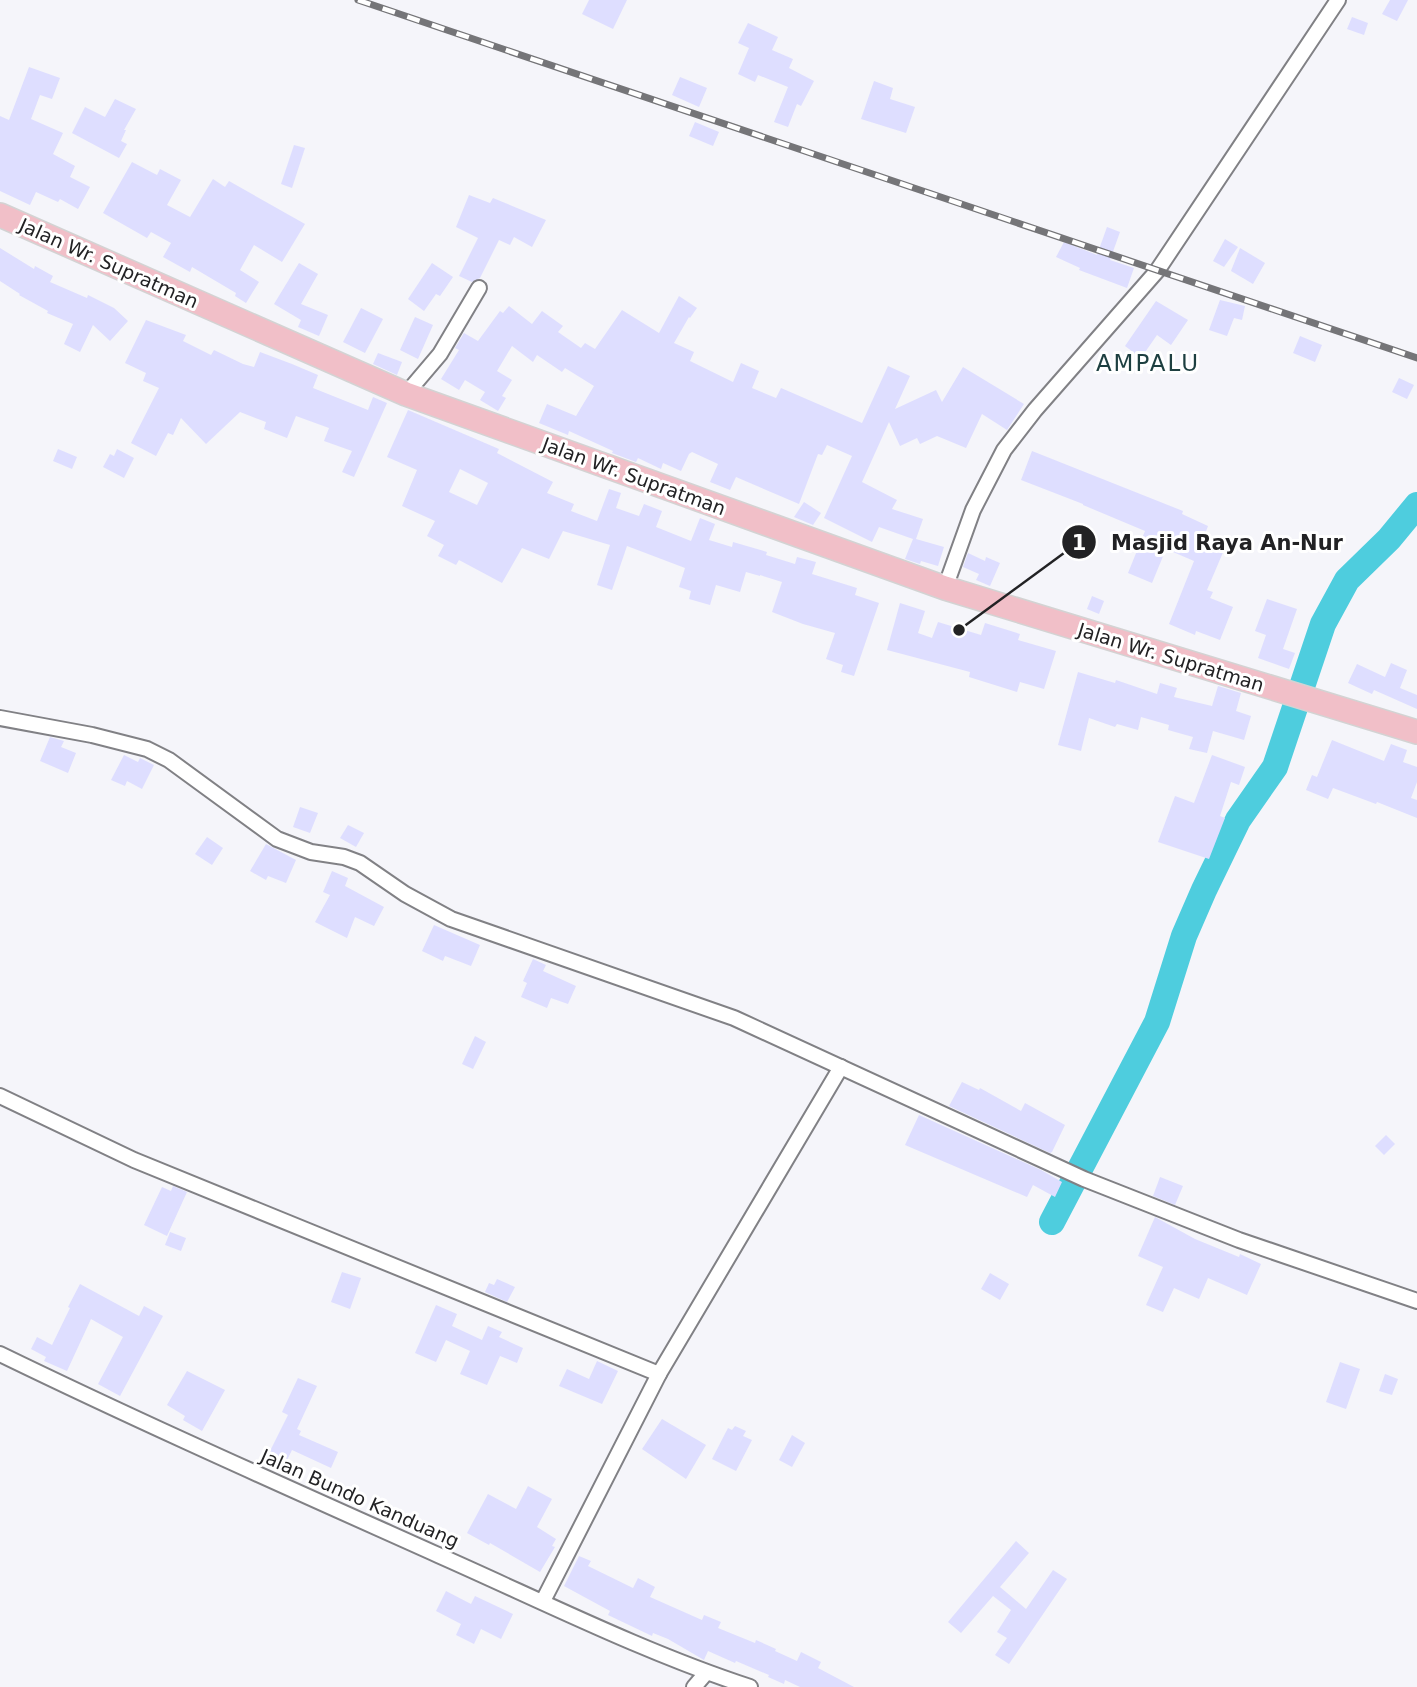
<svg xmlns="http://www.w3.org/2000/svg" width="1417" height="1687" font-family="'DejaVu Sans',sans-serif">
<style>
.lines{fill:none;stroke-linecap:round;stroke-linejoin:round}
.river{stroke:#4ecdde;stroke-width:26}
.building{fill:#dedeff;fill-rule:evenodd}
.street-casing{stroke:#818185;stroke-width:18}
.primary-casing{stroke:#d3d3d3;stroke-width:26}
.street{stroke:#fff;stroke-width:14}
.primary{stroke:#f1bfc8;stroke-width:23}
.rail-casing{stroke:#757578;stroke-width:7}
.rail{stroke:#fff;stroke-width:4.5;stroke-dasharray:13;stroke-linecap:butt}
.labels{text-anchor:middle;stroke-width:6;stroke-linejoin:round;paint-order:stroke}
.street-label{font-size:19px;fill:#222224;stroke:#fff}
.quarter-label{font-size:23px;letter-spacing:2px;fill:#1d3f40;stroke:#fff}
.leader{fill:none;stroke:#222224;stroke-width:2.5}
.callout-dot{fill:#222224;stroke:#fff;stroke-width:2.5}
.mark-label{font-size:21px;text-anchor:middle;font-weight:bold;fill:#fff}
.callout-label{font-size:21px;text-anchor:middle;font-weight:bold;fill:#222224;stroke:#fff;stroke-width:6;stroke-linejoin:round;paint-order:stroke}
</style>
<rect width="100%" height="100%" fill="#f5f5fa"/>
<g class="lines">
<!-- river -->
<polyline class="river" points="1052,1222 1157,1022 1184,936 1204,890 1238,820 1275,767 1323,624 1347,580 1389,539 1417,505"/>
</g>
<!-- building -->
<g class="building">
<polygon points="589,0 627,0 613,29 582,14"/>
<polygon points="1390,0 1408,0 1397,21 1382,14"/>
<polygon points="1352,17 1368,23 1364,35 1347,29"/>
<polygon points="748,23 778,37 772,50 793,59 789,68 814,81 801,106 797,104 788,127 774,122 788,87 758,75 755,82 738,74 749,48 738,43"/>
<polygon points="29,67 60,78 52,99 40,95 31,119 63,133 53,154 75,166 70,177 90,187 78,209 60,199 58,202 36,192 30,205 0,191 0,116 9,120"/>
<polygon points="680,77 707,88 699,107 672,95"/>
<polygon points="874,81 893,88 890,99 915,107 906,133 861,119"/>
<polygon points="115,99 136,109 124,130 126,130 121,141 127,144 119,158 72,133 85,107 105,117"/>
<polygon points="695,122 719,132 713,146 689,136"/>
<polygon points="294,145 305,148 292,188 281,184"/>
<polygon points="132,162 157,175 160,169 181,180 167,205 190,217 213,179 225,187 229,181 305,224 282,262 254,245 240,270 259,282 246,303 235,296 236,293 192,267 190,272 163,257 171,243 151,232 147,238 103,213"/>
<polygon points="469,195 490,203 493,198 546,220 532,247 514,237 510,245 499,240 480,278 472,282 459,276 478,238 456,227"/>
<polygon points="1107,227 1120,232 1110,260 1134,268 1127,288 1079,270 1080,268 1056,257 1064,242 1097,255"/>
<polygon points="1225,239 1238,247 1224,267 1213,261"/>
<polygon points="0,248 34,269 35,266 53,276 50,282 87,298 88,295 114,308 128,321 110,341 93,325 80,352 64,344 73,324 47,313 48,311 19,295 20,294 0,281"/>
<polygon points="1240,248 1265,263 1253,284 1231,271"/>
<polygon points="299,263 318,274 301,304 328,315 319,336 298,327 301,320 274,304"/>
<polygon points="432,263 453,277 440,296 436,294 424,311 408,299"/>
<polygon points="679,296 697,308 690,318 689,317 674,343 694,352 690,361 733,382 741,363 759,371 752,388 776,398 781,388 862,423 888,366 910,376 895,409 936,390 942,402 963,367 1024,404 1007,430 982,414 966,448 937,436 920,444 917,438 900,446 889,422 862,482 897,500 892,509 923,519 916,539 944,547 938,566 921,561 920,564 905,559 913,539 879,527 872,542 824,518 852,456 827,445 822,455 818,454 799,504 736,477 730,490 710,482 718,464 692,452 689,454 681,471 663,463 661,469 638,458 636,462 612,453 613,451 569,431 568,435 539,423 547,404 576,416 594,386 565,368 562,372 537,355 533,362 512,346 497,371 512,380 502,396 506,398 498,411 480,400 485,392 465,380 459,390 441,379 459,350 455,348 464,333 478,341 500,311 503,313 509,306 532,324 542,311 563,326 558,332 581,348 585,343 595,349 622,310 659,333"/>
<polygon points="1220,300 1245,306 1242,320 1234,318 1227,336 1209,330"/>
<polygon points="1156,301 1188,320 1171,345 1157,335 1141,358 1125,346"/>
<polygon points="361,308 383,319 365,353 343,342"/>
<polygon points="415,317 433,325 418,359 400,350"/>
<polygon points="146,320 186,335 183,341 211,355 214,350 243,364 254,367 260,352 292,364 318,375 313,388 368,410 373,397 387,403 354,477 342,472 352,451 324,441 329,428 296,416 287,438 264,429 266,422 240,412 206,444 181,418 173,435 168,433 156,456 131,443 159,388 143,381 146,373 125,363"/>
<polygon points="1300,336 1322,345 1315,362 1293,353"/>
<polygon points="378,353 402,362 397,375 373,364"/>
<polygon points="1399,378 1414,385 1407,399 1392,392"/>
<path d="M408,410L499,449L497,453L553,482L547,493L574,504L571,511L597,521L609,489L621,493L616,508L639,516L644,504L662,511L656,527L691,541L700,518L715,524L709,540L732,547L733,542L767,552L766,555L795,564L797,557L816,562L812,574L857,588L855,595L879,603L854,676L841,672L843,665L826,659L835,633L803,624L772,612L782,582L760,575V576L746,572L740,592L716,585L710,605L689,599L691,591L679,587L685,568L627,546L612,590L597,585L610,545L563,531L549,559L522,548L502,583L459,560L456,565L438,556L444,545L427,536L435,521L402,506L417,470L387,457ZM460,469L488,483L477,505L449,492Z"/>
<polygon points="58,449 77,457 72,469 53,461"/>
<polygon points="117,449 134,458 124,478 103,467 110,454 114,456"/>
<polygon points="1032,451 1183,511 1182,514 1208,526 1205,534 1227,543 1207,590 1213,592 1210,598 1233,607 1220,640 1196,631 1195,635 1169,624 1194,561 1166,549 1152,583 1128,573 1145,531 1083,505 1083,504 1021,480"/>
<polygon points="804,502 821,513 813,525 794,517"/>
<polygon points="968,553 985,561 986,557 1000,563 990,586 976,580 979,574 963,567"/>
<polygon points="1092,596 1104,601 1099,614 1087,609"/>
<polygon points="1267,599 1297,609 1283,649 1295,653 1289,669 1258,658 1266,635 1255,631"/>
<polygon points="900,603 925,611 918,633 932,638 938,622 981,635 985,623 1020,634 1018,640 1056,651 1044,689 1020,682 1017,692 969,677 970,672 887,650"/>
<polygon points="1391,663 1407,670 1400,688 1417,695 1417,709 1374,690 1372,694 1348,683 1357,664 1385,677"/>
<polygon points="1078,672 1115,683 1116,680 1157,694 1160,683 1177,688 1174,697 1212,706 1218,686 1241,693 1236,711 1251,716 1244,740 1213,731 1207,753 1189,749 1193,737 1168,730 1169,725 1141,717 1138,730 1117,724 1115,727 1089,718 1081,751 1058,745"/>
<polygon points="50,737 64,741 61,747 76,753 68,773 40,761"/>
<polygon points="1332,740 1384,761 1391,744 1407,750 1403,762 1417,767 1417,782 1411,798 1417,800 1417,818 1377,802 1376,804 1333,788 1328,799 1306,790 1312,775 1317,777"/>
<polygon points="124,755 138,762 140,758 154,765 142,789 127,781 125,786 111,780"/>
<polygon points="1212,755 1245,767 1239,785 1231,782 1220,816 1225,818 1209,859 1158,842 1175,796 1194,803"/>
<polygon points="300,807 318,813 310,833 293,827"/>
<polygon points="348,825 364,833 356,847 340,838"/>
<polygon points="207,837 223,848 212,865 195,854"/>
<polygon points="266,844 296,860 286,883 268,876 266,880 250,871"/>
<polygon points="332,871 348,878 345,886 384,907 374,926 355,917 347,938 315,922 330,895 323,892"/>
<polygon points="434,925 480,945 471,966 445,956 443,961 422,951"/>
<polygon points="533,959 546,965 543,971 576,986 568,1004 551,998 547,1008 521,997 527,983 523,981"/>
<polygon points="475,1036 486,1042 473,1069 462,1064"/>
<polygon points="962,1082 979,1090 980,1088 1021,1111 1025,1103 1065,1125 1052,1152 1050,1153 949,1106"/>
<polygon points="919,1115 1041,1170 1062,1182 1055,1197 1033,1185 1027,1197 905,1145"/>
<polygon points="1386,1135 1395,1144 1384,1155 1375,1146"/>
<polygon points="1160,1177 1183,1186 1175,1205 1153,1196"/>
<polygon points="173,1186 187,1192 167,1236 144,1225 162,1187 171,1191"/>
<polygon points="1155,1217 1195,1239 1239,1257 1240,1254 1261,1264 1247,1295 1208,1278 1199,1299 1174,1288 1163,1312 1146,1305 1163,1267 1138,1256"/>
<polygon points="170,1232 186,1238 181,1251 165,1245"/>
<polygon points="342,1272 361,1278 350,1309 331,1302"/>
<polygon points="990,1273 1009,1284 1000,1300 981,1289"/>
<polygon points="497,1279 515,1287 507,1302 485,1292 489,1283 494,1285"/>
<polygon points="80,1284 139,1316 144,1306 163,1316 120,1396 98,1384 123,1337 91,1319 67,1371 44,1361 46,1357 31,1349 37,1337 52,1345 70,1308 68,1307"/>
<polygon points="436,1305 457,1314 452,1326 482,1340 488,1326 502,1332 499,1337 523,1348 517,1363 500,1356 487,1385 460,1374 470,1351 446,1340 436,1362 415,1353"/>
<polygon points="597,1361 618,1371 602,1404 559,1386 567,1369 589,1379"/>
<polygon points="1340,1362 1360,1369 1346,1409 1326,1402"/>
<polygon points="187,1371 225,1390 202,1431 183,1420 185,1416 167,1405"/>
<polygon points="1385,1374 1398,1379 1392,1395 1379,1391"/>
<polygon points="298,1378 317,1386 297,1429 301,1431 299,1435 338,1452 331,1468 292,1450 286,1462 269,1453 288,1415 282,1412"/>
<polygon points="662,1419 706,1445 686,1479 642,1449"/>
<polygon points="735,1426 746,1431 743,1436 752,1440 736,1471 712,1459 728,1428 732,1430"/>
<polygon points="792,1435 805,1443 792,1467 779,1460"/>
<polygon points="528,1486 552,1499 537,1527 556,1539 552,1546 555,1547 540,1572 490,1543 489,1545 467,1533 488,1494 516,1509"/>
<polygon points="1016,1541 1029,1553 1000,1587 1026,1609 1053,1570 1067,1579 1009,1664 995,1655 1007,1638 997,1632 1011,1610 993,1596 961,1633 948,1622"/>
<polygon points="579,1556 591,1561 588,1566 633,1588 638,1578 655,1587 650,1597 702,1620 704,1615 721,1622 718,1628 755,1643 756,1640 776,1649 775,1651 797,1661 801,1652 821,1662 818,1668 854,1687 800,1687 785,1680 784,1684 768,1677 769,1675 736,1661 735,1663 708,1651 704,1660 668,1639 653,1633 652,1636 608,1615 610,1611 564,1586"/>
<polygon points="446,1591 471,1604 475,1596 513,1614 501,1639 481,1629 474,1644 456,1635 461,1624 436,1611"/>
</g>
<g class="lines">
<defs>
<g id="street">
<polyline points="406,394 440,354 479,288"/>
<polyline points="945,588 973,510 1004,450 1035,410 1157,271 1338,0"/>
<polyline points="0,718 92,735 147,749 169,760 277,839 311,852 344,857 360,863 405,894 451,919 734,1018 1084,1179 1239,1240 1417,1301"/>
<polyline points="0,1096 134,1160 659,1374"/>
<path d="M0,1354C144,1424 291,1489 438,1555C540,1600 643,1652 750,1687"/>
<polyline points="543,1601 659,1374 841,1067"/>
<polyline points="694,1687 706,1673"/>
</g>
<polyline id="primary" points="0,215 406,394 945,588 1417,732"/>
</defs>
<!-- street casing -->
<use href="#street" class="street-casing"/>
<!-- primary casing -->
<use href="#primary" class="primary-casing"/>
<!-- street -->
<use href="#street" class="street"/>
<!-- primary -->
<use href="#primary" class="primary"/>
<defs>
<polyline id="rail" points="358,0 1417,358"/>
</defs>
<!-- rail casing -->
<use href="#rail" class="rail-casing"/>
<!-- rail -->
<use href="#rail" class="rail"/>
</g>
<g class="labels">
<!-- street labels -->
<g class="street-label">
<text transform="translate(109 263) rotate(24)" y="7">Jalan Wr. Supratman</text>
<text transform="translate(634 476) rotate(20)" y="7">Jalan Wr. Supratman</text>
<text transform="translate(1171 657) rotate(17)" y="7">Jalan Wr. Supratman</text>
<text transform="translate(360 1498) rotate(24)" y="7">Jalan Bundo Kanduang</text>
</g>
<!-- quarter labels -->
<g class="quarter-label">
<text x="1148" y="371">AMPALU</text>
</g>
</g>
<!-- callouts -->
<path class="leader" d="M959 630L1079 542"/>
<g class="callout-dot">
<circle cx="959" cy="630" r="7"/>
<circle cx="1079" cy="542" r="18"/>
</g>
<g class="mark-label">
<text x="1079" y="550">1</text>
</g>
<g class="callout-label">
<text x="1227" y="550">Masjid Raya An-Nur</text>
</g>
</svg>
